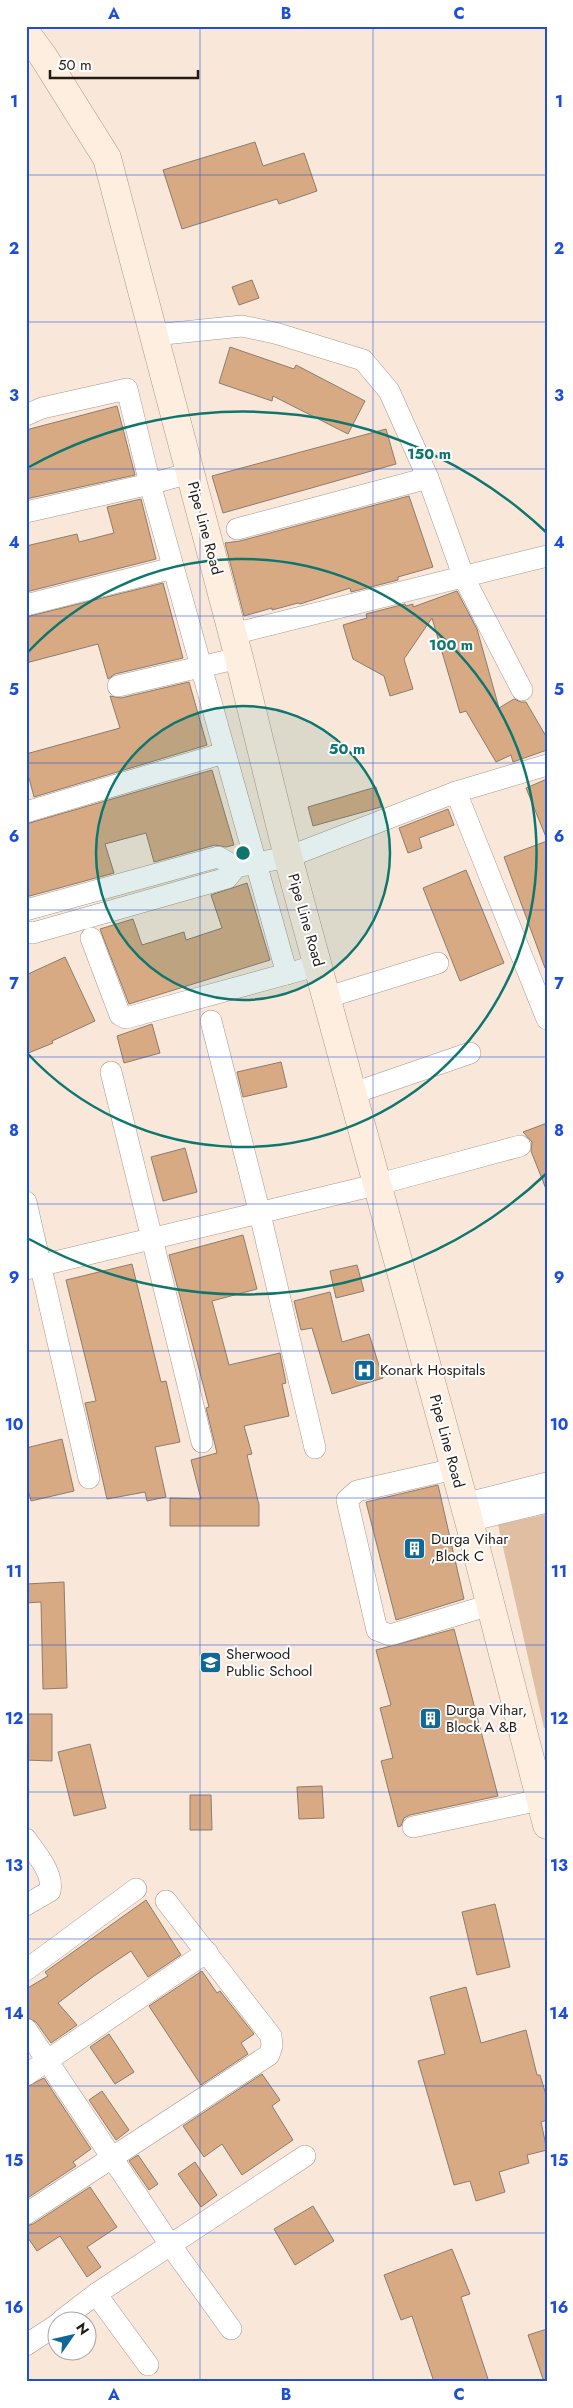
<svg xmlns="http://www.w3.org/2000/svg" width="573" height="2408" font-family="Jost,sans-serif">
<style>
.green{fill:#dfbea1}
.building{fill:#d7aa83;stroke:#8c7c6e}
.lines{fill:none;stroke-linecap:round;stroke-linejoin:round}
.street-casing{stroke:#a8988a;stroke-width:22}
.secondary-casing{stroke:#a8988a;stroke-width:29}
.street{stroke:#fff;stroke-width:21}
.secondary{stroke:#feeee0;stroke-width:28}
.grid{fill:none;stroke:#1d4ed8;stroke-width:1;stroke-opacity:0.55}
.ring{fill:none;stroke:#0f766e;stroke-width:2.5}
.labels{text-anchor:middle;stroke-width:4;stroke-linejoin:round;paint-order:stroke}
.street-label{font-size:15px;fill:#221b16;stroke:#fff}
.poi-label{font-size:15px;fill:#221b16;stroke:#fff;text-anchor:start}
.centre{fill:#0f766e;stroke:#fff;stroke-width:2.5}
.ring-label{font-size:15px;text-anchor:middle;font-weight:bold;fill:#0f766e;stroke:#fff;stroke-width:4;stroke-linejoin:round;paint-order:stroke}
.neatline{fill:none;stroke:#1d4ed8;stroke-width:2}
.grid-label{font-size:16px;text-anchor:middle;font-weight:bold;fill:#1d4ed8}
</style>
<rect width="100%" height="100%" fill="#f9e8d9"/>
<!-- green -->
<polygon class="green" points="547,1514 547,1728 544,1728 498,1525"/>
<!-- building -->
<g class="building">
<polygon points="255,142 263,166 304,153 317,191 279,204 277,199 182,229 163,170"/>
<polygon points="252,280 259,298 239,305 232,287"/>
<polygon points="230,347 294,369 296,365 365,401 348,434 273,396 272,401 219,383"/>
<polygon points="117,406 135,475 26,499 26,430"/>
<polygon points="386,429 396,464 223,513 212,476"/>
<polygon points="409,496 433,567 398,577 398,580 351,592 350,588 300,604 298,603 272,610 272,608 244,616 225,543 240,541"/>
<polygon points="141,499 156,559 26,592 26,546 77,534 79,542 114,533 107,507"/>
<polygon points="163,583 183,658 115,674 108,679 98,644 26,663 26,617"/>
<polygon points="457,591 477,629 499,708 514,699 521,702 526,702 547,738 547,750 513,762 511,755 496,762 466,711 460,713 432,618 404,659 413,689 390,696 384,676 353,659 343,625 367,618 366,614 405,604 406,606 413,604 413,607"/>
<polygon points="189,682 207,745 34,797 29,778 26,779 26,754 120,728 110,696 121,698"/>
<polygon points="212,770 234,845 226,847 215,845 154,862 146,833 105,844 114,873 26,897 26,824"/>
<polygon points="547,779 547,837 546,837 526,788"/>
<polygon points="376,787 381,807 313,826 308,807"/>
<polygon points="448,809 454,825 419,838 422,848 408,853 399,828"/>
<polygon points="547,841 547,967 545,968 504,857"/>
<polygon points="466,870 504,963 460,981 423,888"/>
<polygon points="247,883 270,960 129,1004 100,929 133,919 142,945 184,932 186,940 222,928 211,895"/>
<polygon points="65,957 95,1021 52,1041 53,1043 26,1054 26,975"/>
<polygon points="152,1024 160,1053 124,1063 117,1036"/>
<polygon points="281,1062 287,1087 243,1097 237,1072"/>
<polygon points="547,1123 547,1189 546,1189 531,1151 532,1142 523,1132"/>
<polygon points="185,1148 197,1192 163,1201 151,1157"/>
<polygon points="243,1235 257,1289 212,1301 229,1365 280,1353 286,1383 282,1384 289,1416 244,1426 252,1454 247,1455 259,1505 259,1526 170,1526 170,1498 201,1499 191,1460 217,1453 206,1408 209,1407 169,1255"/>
<polygon points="132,1264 161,1382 166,1381 180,1442 155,1447 166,1497 147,1501 145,1492 107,1499 85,1403 96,1401 66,1280"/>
<polygon points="357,1265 364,1291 336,1298 330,1271"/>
<polygon points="330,1292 342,1342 369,1334 383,1378 332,1394 312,1328 301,1330 294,1301"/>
<polygon points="62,1439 74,1491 31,1501 26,1482 26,1448"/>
<polygon points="438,1485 464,1599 396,1620 366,1502"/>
<polygon points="64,1582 67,1688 43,1689 41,1602 26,1603 26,1584"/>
<polygon points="454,1629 498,1796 410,1815 404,1818 401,1826 398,1827 381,1761 393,1758 380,1708 391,1705 376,1650"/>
<polygon points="27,1714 52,1714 52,1761 26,1760"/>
<polygon points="90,1744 106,1808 74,1816 58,1752"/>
<polygon points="322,1786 324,1818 299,1819 297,1787"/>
<polygon points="190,1795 211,1795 212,1830 190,1830"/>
<polygon points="146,1900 181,1955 148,1977 131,1951 94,1976 58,2003 77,2025 51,2043 36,2022 26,2017 26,1989 48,1976 45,1972"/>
<polygon points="495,1904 510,1967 477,1975 462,1912"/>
<polygon points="202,1971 217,1993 220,1991 254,2034 241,2043 248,2054 201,2085 149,2006"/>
<polygon points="466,1987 481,2043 526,2030 537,2075 540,2075 547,2098 547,2120 541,2122 547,2150 527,2155 529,2163 499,2172 505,2192 476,2201 470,2181 454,2185 418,2061 445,2054 430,1997"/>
<polygon points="109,2034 134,2072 115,2084 90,2047"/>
<polygon points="262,2074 280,2100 272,2106 293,2140 242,2175 222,2144 204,2157 183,2126"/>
<polygon points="44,2078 91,2149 73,2162 76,2166 26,2199 26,2087"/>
<polygon points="102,2091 129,2130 116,2140 89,2100"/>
<polygon points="138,2155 158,2184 149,2190 129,2161"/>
<polygon points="195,2162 217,2195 201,2207 178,2174"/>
<polygon points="90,2187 117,2227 87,2247 101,2267 87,2277 60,2236 37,2251 26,2235 26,2226 33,2224"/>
<polygon points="313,2206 334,2241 295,2265 274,2229"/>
<polygon points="452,2249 470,2294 461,2297 489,2382 434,2382 412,2316 401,2320 384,2275"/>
<polygon points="547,2329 547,2381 544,2382 528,2335"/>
</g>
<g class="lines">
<defs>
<g id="street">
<polyline points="154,335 242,326 275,333 363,360 389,391 428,478 464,578 522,690"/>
<polyline points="26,415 42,408 127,389 150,484 190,473"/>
<polyline points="26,512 150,484 287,974"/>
<polyline points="237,529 428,478"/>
<polyline points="26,605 173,568"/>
<polyline points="233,634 547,556"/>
<polyline points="118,686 239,658"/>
<polyline points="456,792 547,1019"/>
<polyline points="26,812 224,753"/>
<polyline points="26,910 218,857 236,867"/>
<polyline points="26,932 33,933 227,878 236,867 288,857 456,792 547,765"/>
<polyline points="91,938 120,1015 126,1018 319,965"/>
<polyline points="328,997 438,963"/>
<polyline points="211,1021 260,1214 315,1448"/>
<polyline points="111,1072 202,1442"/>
<polyline points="354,1093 470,1053"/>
<polyline points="26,1202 89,1478"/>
<polyline points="26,1269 379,1184 520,1146"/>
<polyline points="454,1469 357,1491 347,1500 377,1630 390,1635 490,1605"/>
<polyline points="464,1504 547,1483"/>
<polyline points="469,1521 547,1502"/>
<polyline points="413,1827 540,1800"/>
<path d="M26,1839C36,1854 54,1873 50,1891L26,1905"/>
<polyline points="26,1970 136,1889"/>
<polyline points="26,2029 171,2246 231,2329"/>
<polyline points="26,2075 207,1952"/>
<polyline points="26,2214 269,2055 272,2046 271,2036 166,1901"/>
<polyline points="96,2294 148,2365"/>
<polyline points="62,2320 96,2294 305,2156"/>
<polyline points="26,2345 58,2324"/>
</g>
<polyline id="secondary" points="26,33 43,56 107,158 239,658 288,857 469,1521 547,1825"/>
</defs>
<!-- street casing -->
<use href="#street" class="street-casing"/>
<!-- secondary casing -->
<use href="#secondary" class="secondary-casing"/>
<!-- street -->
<use href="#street" class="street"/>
<!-- secondary -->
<use href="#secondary" class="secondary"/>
</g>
<!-- grid -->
<path class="grid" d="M200,26V2382M373,26V2382M26,175H547M26,322H547M26,469H547M26,616H547M26,763H547M26,910H547M26,1057H547M26,1204H547M26,1351H547M26,1498H547M26,1645H547M26,1792H547M26,1939H547M26,2086H547M26,2233H547"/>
<!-- distance rings -->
<circle cx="243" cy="853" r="147" fill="#0f766e" fill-opacity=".12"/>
<g class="ring">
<circle cx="243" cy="853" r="147"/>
<path d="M28 652A294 294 0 1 1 28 1054"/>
<path d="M547 1173A441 441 0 0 1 29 1239M29 467A441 441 0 0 1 547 533"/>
</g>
<!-- icons -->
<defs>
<symbol id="hospital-square" viewBox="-11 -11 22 22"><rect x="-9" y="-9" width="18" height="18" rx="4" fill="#0e6898" stroke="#fff"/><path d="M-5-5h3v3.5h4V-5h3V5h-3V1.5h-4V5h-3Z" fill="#fff"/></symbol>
<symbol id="building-square" viewBox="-11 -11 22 22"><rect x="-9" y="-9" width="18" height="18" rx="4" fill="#0e6898" stroke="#fff"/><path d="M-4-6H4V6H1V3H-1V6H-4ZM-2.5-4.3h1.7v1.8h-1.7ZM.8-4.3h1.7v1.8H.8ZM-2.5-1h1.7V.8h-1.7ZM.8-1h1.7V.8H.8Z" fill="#fff"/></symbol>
<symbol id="school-square" viewBox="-11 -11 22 22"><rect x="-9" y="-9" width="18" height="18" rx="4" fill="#0e6898" stroke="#fff"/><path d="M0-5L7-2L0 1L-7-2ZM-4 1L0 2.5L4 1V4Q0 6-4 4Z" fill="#fff"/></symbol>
</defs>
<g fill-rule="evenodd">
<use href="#hospital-square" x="352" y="1358" width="25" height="25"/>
<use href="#building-square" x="402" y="1536" width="25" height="25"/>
<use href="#school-square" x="198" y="1650" width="25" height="25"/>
<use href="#building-square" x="418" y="1706" width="25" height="25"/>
</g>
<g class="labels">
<!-- street labels -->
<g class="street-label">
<text transform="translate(205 528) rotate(75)" y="5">Pipe Line Road</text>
<text transform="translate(306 920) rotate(74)" y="5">Pipe Line Road</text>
<text transform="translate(447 1441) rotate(75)" y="5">Pipe Line Road</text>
</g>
<!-- poi labels -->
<g class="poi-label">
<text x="380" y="1375">Konark Hospitals</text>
<text x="431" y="1544">Durga Vihar<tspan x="431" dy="17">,Block C</tspan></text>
<text x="226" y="1659">Sherwood<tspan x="226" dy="17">Public School</tspan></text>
<text x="446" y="1715">Durga Vihar,<tspan x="446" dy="17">Block A &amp;B</tspan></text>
</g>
</g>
<circle cx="243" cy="853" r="8" class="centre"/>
<g class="ring-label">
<text x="429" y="459">150 m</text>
<text x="451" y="650">100 m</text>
<text x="347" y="754">50 m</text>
</g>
<!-- border -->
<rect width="573" height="2408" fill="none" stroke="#ffffff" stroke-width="55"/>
<!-- north arrow -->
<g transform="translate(72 2336) rotate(56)"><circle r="24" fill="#ffffff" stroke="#a7a4a2"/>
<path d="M0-4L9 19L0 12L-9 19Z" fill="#0e6898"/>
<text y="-8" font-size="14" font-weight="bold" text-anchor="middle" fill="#221b16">N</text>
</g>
<!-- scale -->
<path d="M50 70v8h148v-8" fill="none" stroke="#221b16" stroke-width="2.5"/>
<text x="58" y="70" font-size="15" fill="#221b16" stroke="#ffffff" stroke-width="4" paint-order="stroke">50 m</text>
<rect x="28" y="28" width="518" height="2352" class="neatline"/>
<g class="grid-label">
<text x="114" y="19">A</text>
<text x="286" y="19">B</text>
<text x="459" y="19">C</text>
<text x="14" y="107">1</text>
<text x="559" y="107">1</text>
<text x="14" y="254">2</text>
<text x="559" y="254">2</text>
<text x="14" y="401">3</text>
<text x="559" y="401">3</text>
<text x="14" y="548">4</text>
<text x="559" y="548">4</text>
<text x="14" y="695">5</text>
<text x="559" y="695">5</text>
<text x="14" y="842">6</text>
<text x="559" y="842">6</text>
<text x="14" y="989">7</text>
<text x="559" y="989">7</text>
<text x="14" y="1136">8</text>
<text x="559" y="1136">8</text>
<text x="14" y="1283">9</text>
<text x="559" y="1283">9</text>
<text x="14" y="1430">10</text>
<text x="559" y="1430">10</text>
<text x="14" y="1577">11</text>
<text x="559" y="1577">11</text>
<text x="14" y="1724">12</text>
<text x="559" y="1724">12</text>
<text x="14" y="1871">13</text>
<text x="559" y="1871">13</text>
<text x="14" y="2019">14</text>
<text x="559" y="2019">14</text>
<text x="14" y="2166">15</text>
<text x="559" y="2166">15</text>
<text x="14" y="2313">16</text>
<text x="559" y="2313">16</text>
<text x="114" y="2400">A</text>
<text x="286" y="2400">B</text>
<text x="459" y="2400">C</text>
</g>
</svg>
